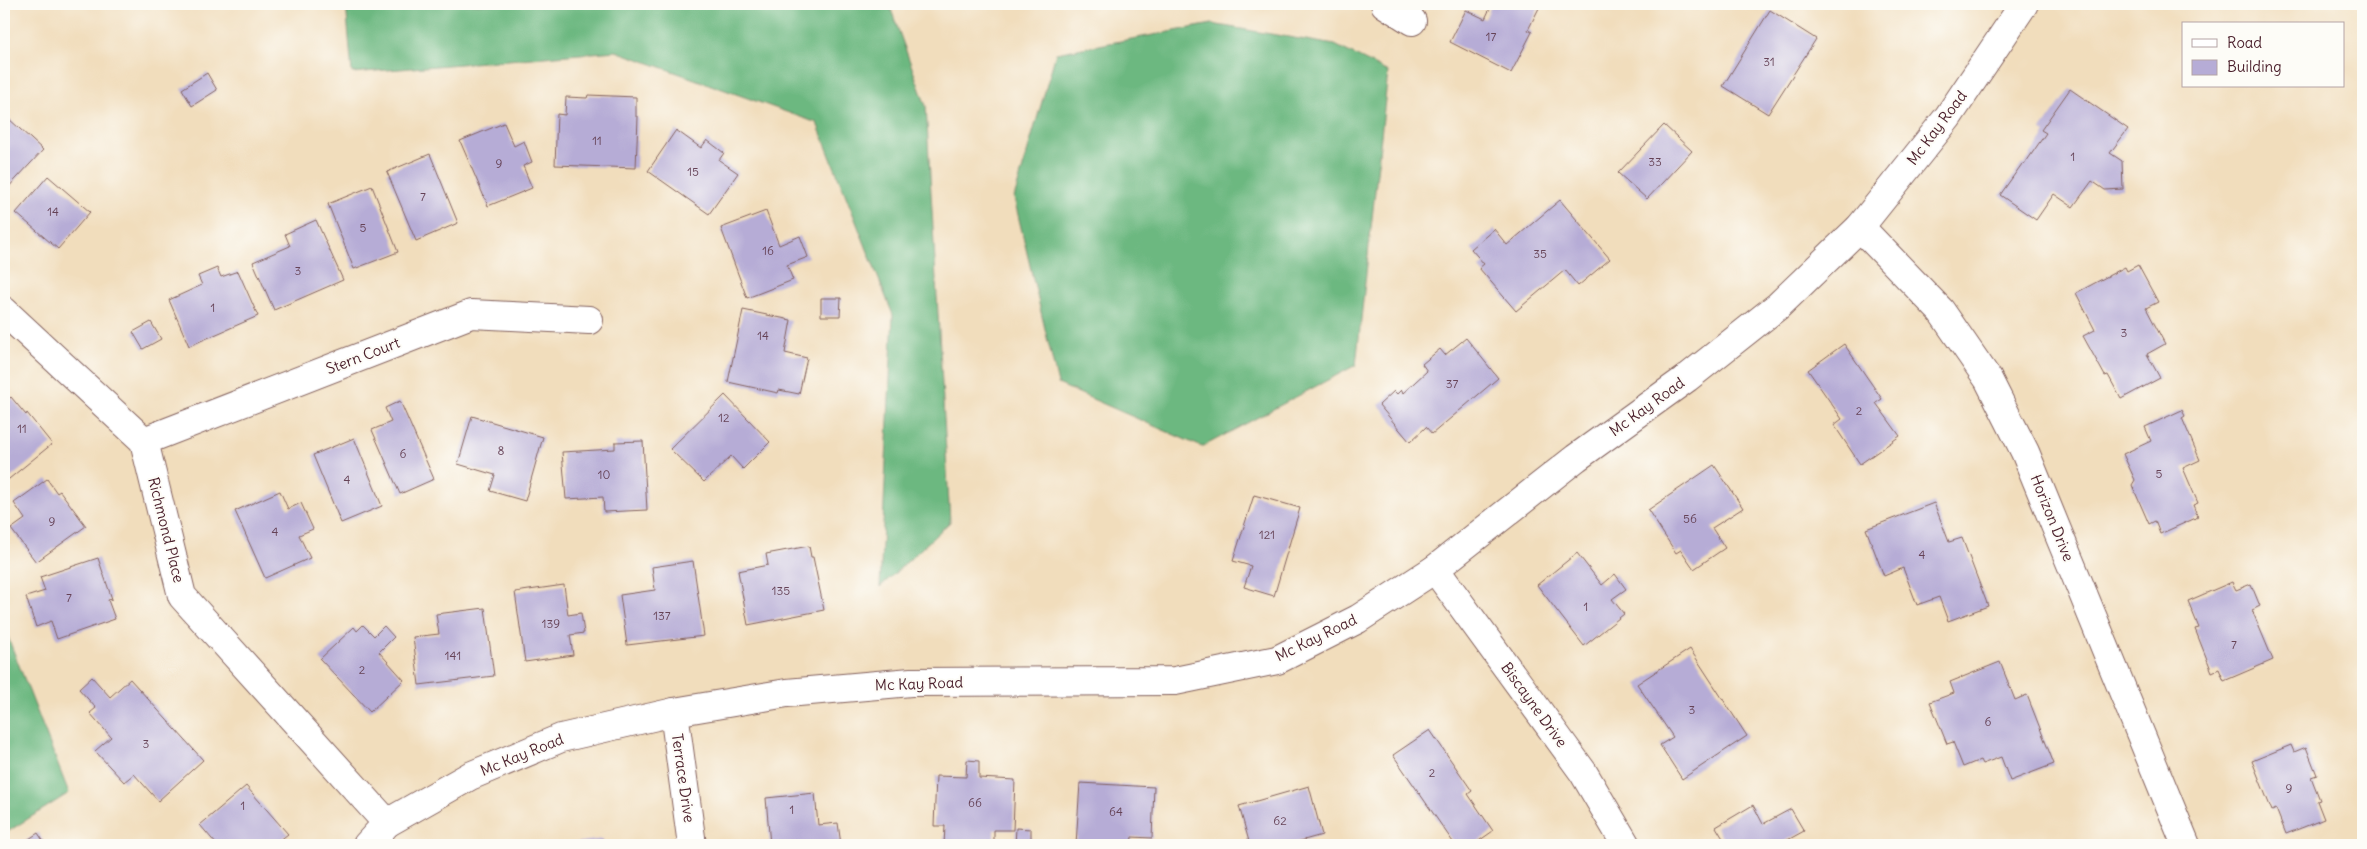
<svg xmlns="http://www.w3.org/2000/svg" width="2367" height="849" font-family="Delius,sans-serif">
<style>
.forest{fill:#6cb880;stroke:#5b6c56}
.building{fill:#b6acd6}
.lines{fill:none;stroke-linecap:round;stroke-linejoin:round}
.street-casing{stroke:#84625e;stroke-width:30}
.street{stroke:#fff;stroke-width:28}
.labels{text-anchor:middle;stroke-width:4;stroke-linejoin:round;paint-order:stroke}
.number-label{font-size:12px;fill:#654256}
.street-label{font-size:15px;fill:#4a1f2b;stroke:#fdfcf7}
</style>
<rect width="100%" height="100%" fill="#fdfcf7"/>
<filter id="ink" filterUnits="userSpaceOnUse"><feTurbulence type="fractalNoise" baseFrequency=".02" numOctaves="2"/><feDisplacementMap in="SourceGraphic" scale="10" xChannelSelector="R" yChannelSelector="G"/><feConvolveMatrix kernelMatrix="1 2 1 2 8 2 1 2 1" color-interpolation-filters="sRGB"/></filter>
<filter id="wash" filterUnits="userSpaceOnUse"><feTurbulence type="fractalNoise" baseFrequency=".0096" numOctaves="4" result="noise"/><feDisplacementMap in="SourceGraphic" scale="20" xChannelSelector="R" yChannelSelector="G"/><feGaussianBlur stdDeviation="1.12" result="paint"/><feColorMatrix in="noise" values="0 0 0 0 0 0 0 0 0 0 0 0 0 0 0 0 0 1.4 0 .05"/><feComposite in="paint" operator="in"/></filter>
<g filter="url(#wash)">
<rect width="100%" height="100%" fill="#f1ddbc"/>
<!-- forest -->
<g class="forest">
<polygon points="346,4 889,4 926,106 950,522 880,587 893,315 817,123 616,51 352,73"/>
<polygon points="1212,24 1335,45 1388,72 1356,365 1202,447 1058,384 1014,198 1056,53"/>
<polygon points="4,627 69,793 4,834"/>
</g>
<g id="blocks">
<!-- building -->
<g class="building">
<polygon points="1492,4 1541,4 1528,30 1532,32 1511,73 1450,42 1466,10 1485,19"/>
<polygon points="1770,10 1816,39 1768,114 1723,86"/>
<polygon points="207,73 217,90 192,106 182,89"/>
<polygon points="2070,89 2128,129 2110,153 2122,161 2123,189 2105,190 2092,181 2073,207 2054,194 2036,220 2000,195 2022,164 2024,165 2046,133 2041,130"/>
<polygon points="588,95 636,97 636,117 638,117 636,168 555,165 557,114 565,115 566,97 587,98"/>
<polygon points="8,118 43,150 4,192 4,123"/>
<polygon points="504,123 514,146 524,141 532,162 523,166 532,188 488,206 460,141"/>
<polygon points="1664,125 1692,151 1647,199 1618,173"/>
<polygon points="676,130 701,148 707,140 724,153 719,160 738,173 709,214 648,171"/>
<polygon points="430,154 458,223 416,241 387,172"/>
<polygon points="48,176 90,212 58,249 16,213"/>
<polygon points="372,186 398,252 354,269 328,204"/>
<polygon points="1560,200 1610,259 1578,286 1565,270 1516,311 1479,268 1484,264 1471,249 1494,229 1507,245"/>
<polygon points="766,211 779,245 800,236 808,257 787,265 793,280 747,298 721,228"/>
<polygon points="316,220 343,280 274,310 253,262 290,246 285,234"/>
<polygon points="2138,265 2158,302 2146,308 2165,344 2147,354 2160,378 2121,399 2108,375 2105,376 2083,336 2095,330 2076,293 2125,267 2127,271"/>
<polygon points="217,268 221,277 238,271 258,316 189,346 169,300 202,285 198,276"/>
<polygon points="821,298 841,298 840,316 821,316"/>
<polygon points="743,310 791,320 785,353 807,358 799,394 779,390 778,393 728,382"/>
<polygon points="151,322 161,339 143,349 133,332"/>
<polygon points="1466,338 1498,378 1432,434 1426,427 1410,442 1379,405 1394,391 1397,394 1401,390 1403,393 1427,371 1422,364 1440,349 1445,355"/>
<polygon points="1844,344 1882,399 1876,403 1900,436 1860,464 1834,425 1842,419 1808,370"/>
<polygon points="725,395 770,442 743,469 731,456 704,482 670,449"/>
<polygon points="11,397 26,415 27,413 52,444 4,483 4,403"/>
<polygon points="400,401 434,479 400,494 372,430 391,422 385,408"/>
<polygon points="2182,410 2185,416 2182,418 2200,460 2183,468 2198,503 2193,505 2198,517 2160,534 2155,521 2149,524 2132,485 2135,480 2123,454 2151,441 2145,427"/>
<polygon points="472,416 543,437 525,501 490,491 495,475 458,464"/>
<polygon points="354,438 382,506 341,523 313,455"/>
<polygon points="643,441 647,510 604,512 603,497 566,499 562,452 615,449 615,442"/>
<polygon points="1714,465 1743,508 1712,528 1725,548 1694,569 1681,550 1676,553 1648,510"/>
<polygon points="47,479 57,493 60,491 86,526 36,562 11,529 25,519 14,503"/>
<polygon points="280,491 288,509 301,503 313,529 299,535 310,558 265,578 235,511"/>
<polygon points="1254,495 1300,508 1274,596 1244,587 1251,566 1233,561"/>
<polygon points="1934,503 1949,542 1962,538 1988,606 1948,621 1939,597 1917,605 1903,568 1884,576 1866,529"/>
<polygon points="809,546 811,557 813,557 824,610 748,625 738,571 768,565 766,554"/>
<polygon points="1577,553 1602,585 1615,574 1626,589 1612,599 1624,614 1584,646 1537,585"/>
<polygon points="98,558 112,599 108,600 115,619 57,639 51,621 36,627 26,597 45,591 40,577"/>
<polygon points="693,561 704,636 627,645 620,595 655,590 652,567"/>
<polygon points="2232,582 2236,590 2251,584 2260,606 2252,610 2273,660 2224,681 2219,669 2212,672 2195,629 2199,628 2188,601"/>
<polygon points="564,585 568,615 581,613 584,633 570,635 573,655 525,662 515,592"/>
<polygon points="485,608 494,676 419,685 413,637 439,634 436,614"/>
<polygon points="363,625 374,636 384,626 394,637 379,652 404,680 370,712 320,659 354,627 357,631"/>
<polygon points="1690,649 1747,736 1682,779 1660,745 1673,737 1637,684"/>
<polygon points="2000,662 2015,700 2027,695 2054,764 2010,781 2001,757 1982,764 1980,760 1963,767 1953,742 1947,744 1930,702 1954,693 1950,682"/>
<polygon points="92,677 110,697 130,679 203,760 158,801 134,774 124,782 95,751 111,737 90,713 96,708 79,689"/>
<polygon points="1430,730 1472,791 1468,794 1493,831 1473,845 1455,845 1393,755"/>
<polygon points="2291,745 2294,752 2306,747 2317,775 2311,777 2320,800 2317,801 2324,819 2286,834 2276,809 2272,811 2252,761"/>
<polygon points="967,760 979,761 979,778 1015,780 1013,830 994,830 994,845 944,845 945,826 934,826 936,776 966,777"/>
<polygon points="1080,783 1154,787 1152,838 1132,837 1131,845 1076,845"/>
<polygon points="246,786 288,834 274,845 217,845 200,825"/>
<polygon points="1309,786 1322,835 1286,845 1250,845 1239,806"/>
<polygon points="815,793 818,825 838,823 841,845 770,845 766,798"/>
<polygon points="1753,805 1763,824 1791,809 1804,831 1784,842 1786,845 1727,845 1716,827"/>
<polygon points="1016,828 1031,829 1031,845 1015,845"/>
<polygon points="38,833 46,845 20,845"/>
<polygon points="603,839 603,845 566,845 566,844"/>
<polygon points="2077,839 2079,845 2063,845"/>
</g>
</g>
</g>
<g filter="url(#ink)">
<use href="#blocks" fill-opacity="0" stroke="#84625e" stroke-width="1"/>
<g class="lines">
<defs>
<g id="street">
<polyline points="1385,4 1412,21"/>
<polyline points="1860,227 1941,311 1988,379 2025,452 2186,845"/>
<polyline points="4,311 144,441 182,596 387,823"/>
<polyline points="144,441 471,314 589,320"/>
<polyline points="1435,569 1583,772 1626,845"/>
<polyline points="674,712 692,845"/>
<polyline points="367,845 387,823 470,776 561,738 674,712 787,693 911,682 1175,681 1277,660 1358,619 1435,569 1576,458 1687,378 1778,306 1860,227 1948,117 2024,4"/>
</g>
</defs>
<!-- street casing -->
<use href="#street" class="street-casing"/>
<!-- street -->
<use href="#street" class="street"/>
</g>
</g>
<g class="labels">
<!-- number labels -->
<g class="number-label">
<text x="1491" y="41">17</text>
<text x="1769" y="66">31</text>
<text x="597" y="145">11</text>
<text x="2073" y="161">1</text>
<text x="1655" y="166">33</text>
<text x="499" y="168">9</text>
<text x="693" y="176">15</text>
<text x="423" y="201">7</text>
<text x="53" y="216">14</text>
<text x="363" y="232">5</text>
<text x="768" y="255">16</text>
<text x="1540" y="258">35</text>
<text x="298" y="275">3</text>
<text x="213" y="312">1</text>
<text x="2124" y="337">3</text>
<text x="763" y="340">14</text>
<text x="1452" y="388">37</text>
<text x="1859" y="415">2</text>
<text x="724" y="422">12</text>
<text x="22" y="433">11</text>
<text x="501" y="455">8</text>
<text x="403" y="458">6</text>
<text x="2159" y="478">5</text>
<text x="604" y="479">10</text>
<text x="347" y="484">4</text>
<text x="1690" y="523">56</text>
<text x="52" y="526">9</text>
<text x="275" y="536">4</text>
<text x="1267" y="539">121</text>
<text x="1922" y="559">4</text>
<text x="781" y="595">135</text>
<text x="69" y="602">7</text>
<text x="1586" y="611">1</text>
<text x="662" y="620">137</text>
<text x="551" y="628">139</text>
<text x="2234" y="649">7</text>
<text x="453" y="660">141</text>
<text x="362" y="674">2</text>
<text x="1692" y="714">3</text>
<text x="1988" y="726">6</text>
<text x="146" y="748">3</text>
<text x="1432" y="777">2</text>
<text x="2289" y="793">9</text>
<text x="975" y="807">66</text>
<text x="243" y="810">1</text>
<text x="792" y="814">1</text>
<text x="1116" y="816">64</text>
<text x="1280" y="825">62</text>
</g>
<!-- street labels -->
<g class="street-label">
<text transform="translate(1937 128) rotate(-53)" y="5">Mc Kay Road</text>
<text transform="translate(363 356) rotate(-21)" y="5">Stern Court</text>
<text transform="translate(1647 407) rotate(-36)" y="5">Mc Kay Road</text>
<text transform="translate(2052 518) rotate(68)" y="5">Horizon Drive</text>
<text transform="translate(166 530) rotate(76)" y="5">Richmond Place</text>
<text transform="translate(1316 638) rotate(-26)" y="5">Mc Kay Road</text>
<text transform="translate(919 684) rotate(-2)" y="5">Mc Kay Road</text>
<text transform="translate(1534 705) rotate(54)" y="5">Biscayne Drive</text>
<text transform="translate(522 755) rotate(-22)" y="5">Mc Kay Road</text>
<text transform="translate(683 778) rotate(82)" y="5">Terrace Drive</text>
</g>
</g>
<!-- margin -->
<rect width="2367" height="849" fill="none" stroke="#fdfcf7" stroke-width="20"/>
<!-- legend -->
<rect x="2182" y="22" width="162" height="65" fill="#fdfcf7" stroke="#b5a4a5"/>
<rect x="2192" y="39" width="25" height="8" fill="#ffffff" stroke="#b5a4a5"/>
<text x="2227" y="48" font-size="15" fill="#4a1f2b">Road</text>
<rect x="2192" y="60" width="25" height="15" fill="#b6acd6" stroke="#b5a4a5"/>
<text x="2227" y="72" font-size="15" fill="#4a1f2b">Building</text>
</svg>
